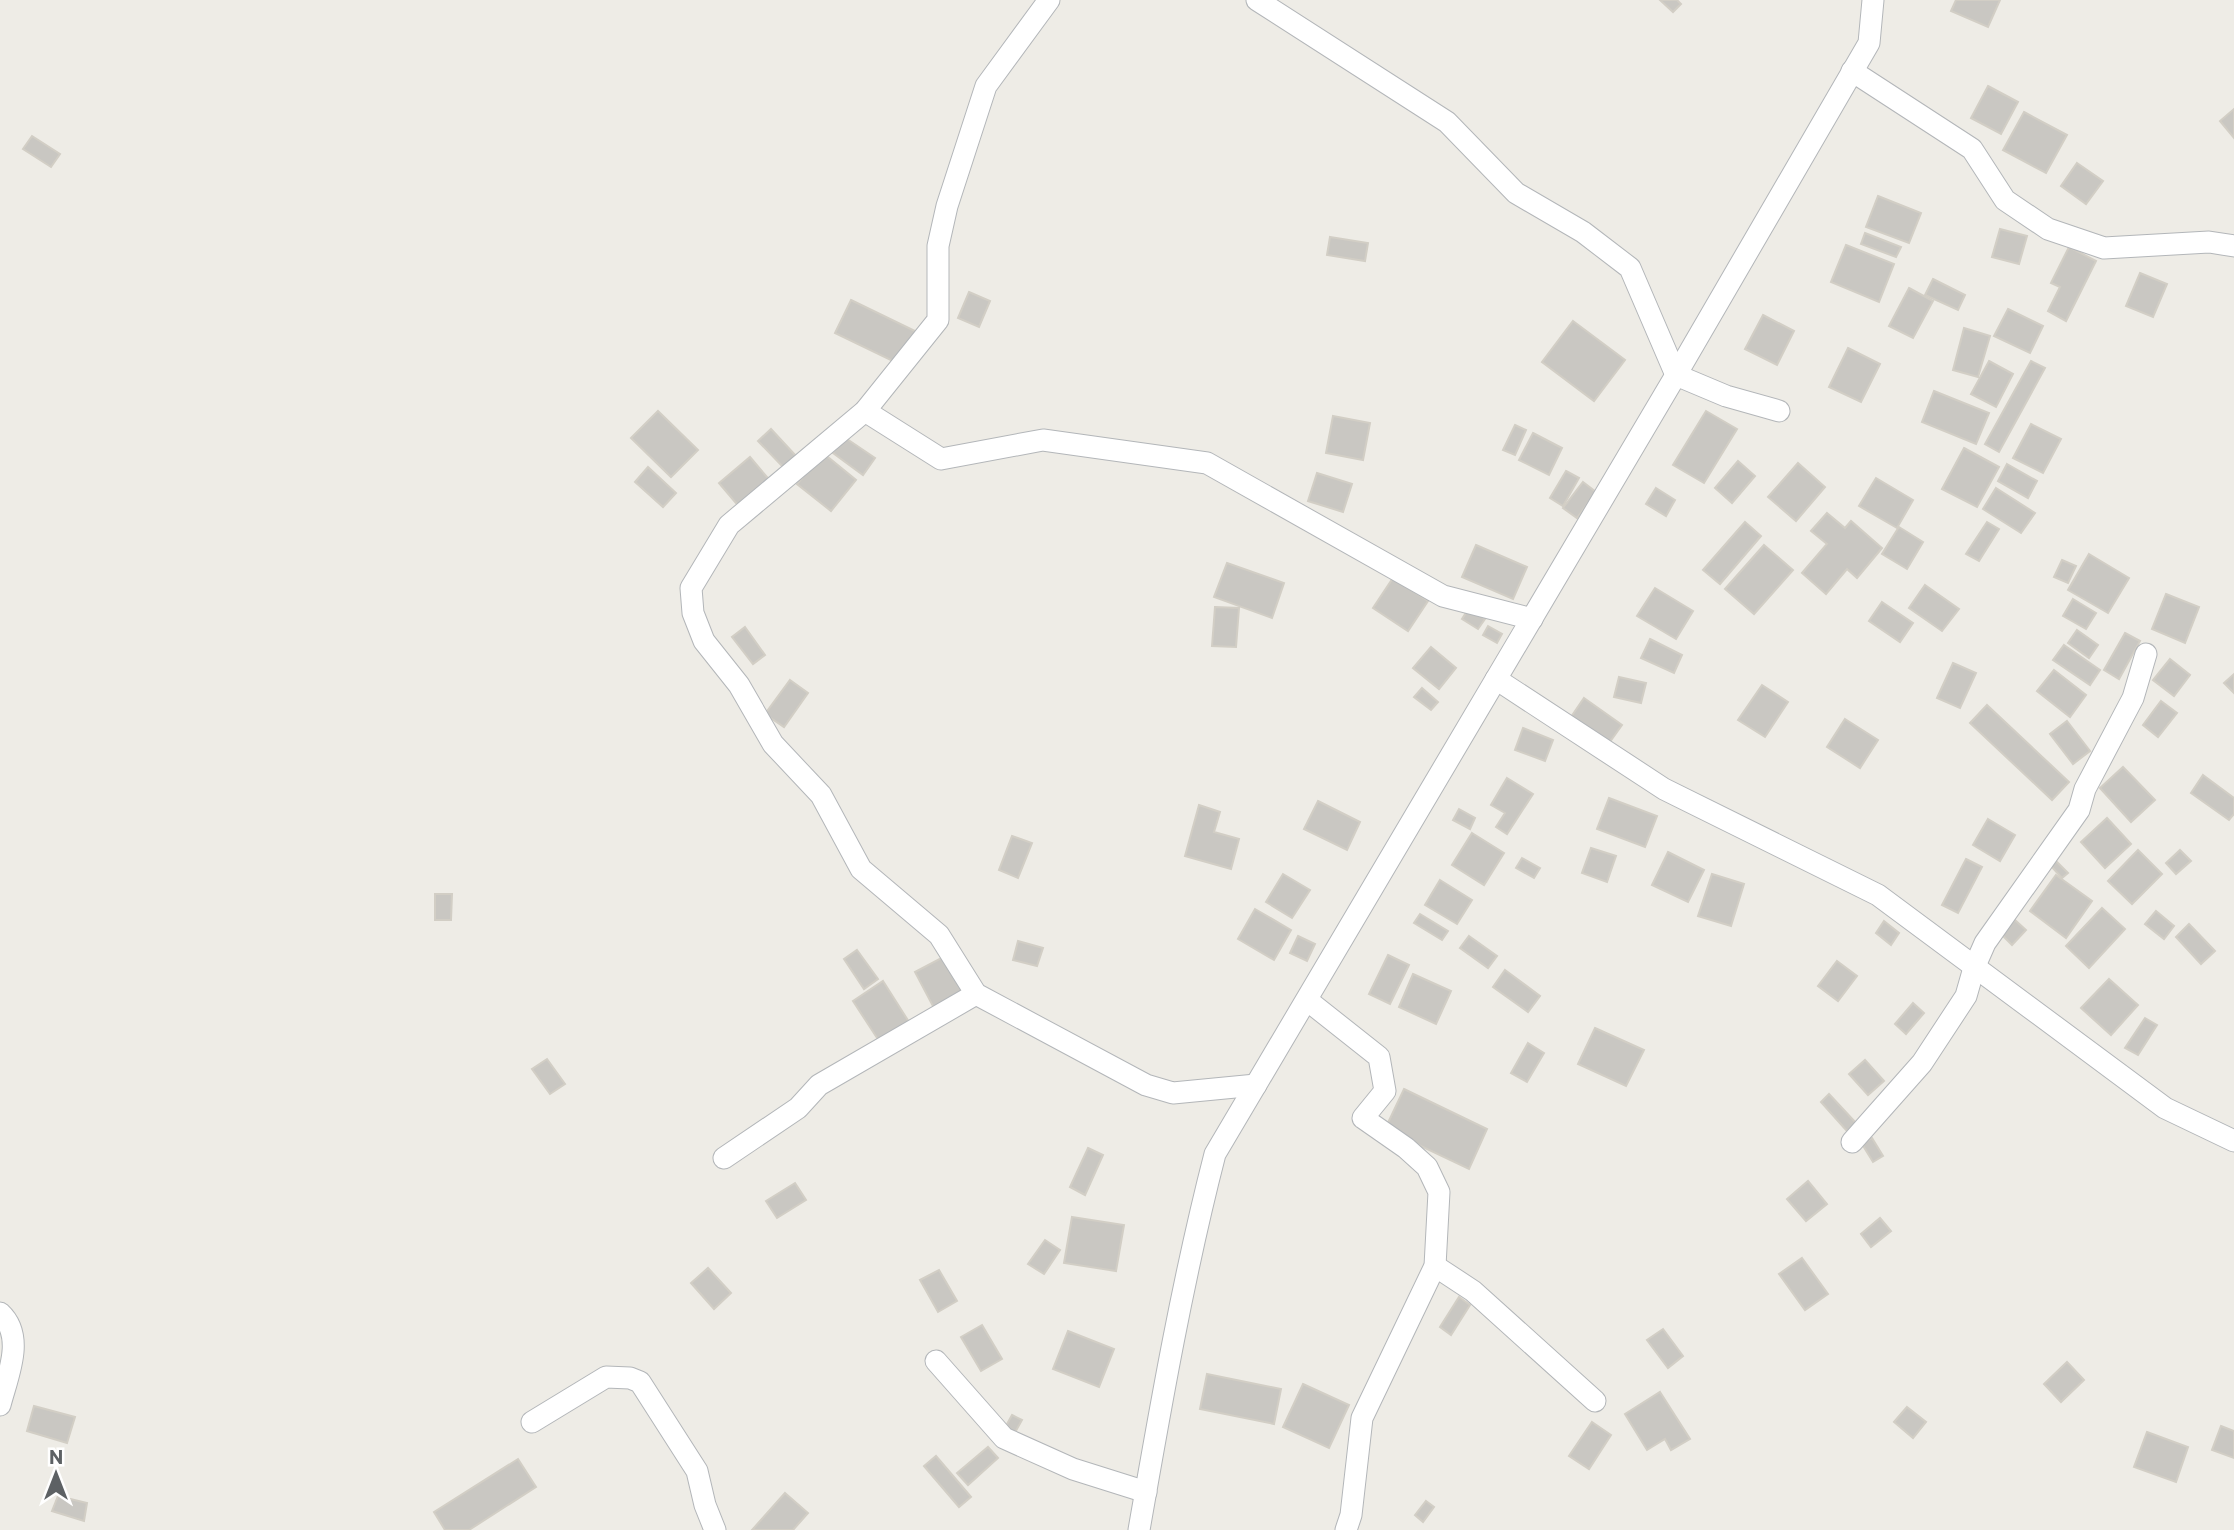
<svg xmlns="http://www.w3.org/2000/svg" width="2234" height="1530" font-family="Commissioner,sans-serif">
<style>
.building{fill:#c9c7c2;stroke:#d2cec5;stroke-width:2}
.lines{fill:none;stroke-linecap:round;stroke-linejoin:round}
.street-casing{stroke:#b3b6b9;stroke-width:23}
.street{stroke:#fff;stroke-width:21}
</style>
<rect width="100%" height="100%" fill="#eeece6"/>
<!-- building -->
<g class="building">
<polygon points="1660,0 1677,0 1681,4 1673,12"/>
<polygon points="1956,0 2000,0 1988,27 1951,11"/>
<polygon points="1988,86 2018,102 2001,134 1971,118"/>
<polygon points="2234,109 2234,138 2220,121"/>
<polygon points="2024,112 2067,135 2046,173 2003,150"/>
<polygon points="32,136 60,154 51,167 23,149"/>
<polygon points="2077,163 2103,181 2086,204 2061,186"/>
<polygon points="1878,196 1921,213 1909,243 1866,227"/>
<polygon points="2000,229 2027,236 2019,264 1992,257"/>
<polygon points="1865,233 1901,247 1896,257 1861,244"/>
<polygon points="1330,237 1368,243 1365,261 1327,255"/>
<polygon points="1846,245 1894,264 1879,302 1831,282"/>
<polygon points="2069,247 2096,261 2066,321 2048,311 2060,287 2051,283"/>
<polygon points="2140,273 2167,284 2153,317 2126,306"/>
<polygon points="1933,279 1965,295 1958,310 1925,295"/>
<polygon points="1909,288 1933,301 1913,338 1889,326"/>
<polygon points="969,292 990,301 979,327 958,318"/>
<polygon points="851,300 917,332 901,365 835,333"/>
<polygon points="2008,309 2043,326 2030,353 1994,336"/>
<polygon points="1763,315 1794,331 1777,365 1745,349"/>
<polygon points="1573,321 1625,360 1594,401 1542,362"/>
<polygon points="1964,328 1990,336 1978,377 1953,370"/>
<polygon points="1848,348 1880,364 1861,402 1829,387"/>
<polygon points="1989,361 2013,374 1996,407 1971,394"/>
<polygon points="2031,361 2045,368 1999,452 1985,444"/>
<polygon points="1934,391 1989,413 1976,444 1922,422"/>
<polygon points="658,411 698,450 671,477 631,438"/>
<polygon points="1706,411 1737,429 1704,483 1673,465"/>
<polygon points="1333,416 1370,423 1363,460 1326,453"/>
<polygon points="2031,424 2061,439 2043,473 2013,458"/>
<polygon points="1515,425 1526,430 1515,455 1503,450"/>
<polygon points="771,429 797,457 785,469 758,441"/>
<polygon points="1533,433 1562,448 1549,475 1519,460"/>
<polygon points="844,437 875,458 863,475 833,453"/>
<polygon points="1964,448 1999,467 1977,507 1942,489"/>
<polygon points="823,453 856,480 831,511 797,484"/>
<polygon points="750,457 772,483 741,509 719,483"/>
<polygon points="1738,461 1755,476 1732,503 1715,488"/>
<polygon points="1798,463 1825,487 1796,521 1768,497"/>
<polygon points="2007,464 2037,481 2028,498 1998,481"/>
<polygon points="648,467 676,493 663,507 635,482"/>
<polygon points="1566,471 1579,478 1563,506 1550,498"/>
<polygon points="1317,473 1352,484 1343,512 1308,501"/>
<polygon points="1876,478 1913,500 1897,528 1859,506"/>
<polygon points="1583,482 1596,492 1577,518 1563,508"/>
<polygon points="1656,488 1675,500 1666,516 1646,504"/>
<polygon points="1996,488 2035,513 2021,533 1983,509"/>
<polygon points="1827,513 1845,528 1851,521 1882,548 1857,578 1847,569 1826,594 1802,573 1827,544 1811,531"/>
<polygon points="1745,522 1761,536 1720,584 1703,570"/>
<polygon points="1987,522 1999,529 1979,561 1966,554"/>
<polygon points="1899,527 1923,542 1907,569 1882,554"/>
<polygon points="1476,545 1527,567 1513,599 1462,577"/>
<polygon points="1764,545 1793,570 1754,614 1725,589"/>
<polygon points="2089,554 2129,578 2108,613 2068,590"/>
<polygon points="2062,560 2076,566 2068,583 2054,577"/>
<polygon points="1227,563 1284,583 1272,618 1214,597"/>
<polygon points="1393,578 1428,601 1408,631 1373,608"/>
<polygon points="1925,585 1959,609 1942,631 1909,608"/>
<polygon points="1655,588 1693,611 1676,639 1637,616"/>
<polygon points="2166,594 2199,607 2185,643 2152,629"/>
<polygon points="2073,599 2096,613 2086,629 2063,616"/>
<polygon points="1882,602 1913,623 1900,642 1869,621"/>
<polygon points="1215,607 1239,608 1236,647 1212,646"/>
<polygon points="1469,608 1485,619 1478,629 1462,619"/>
<polygon points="1488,626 1502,634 1497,643 1483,635"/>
<polygon points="745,627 765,655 753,664 732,637"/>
<polygon points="2077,630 2098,645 2089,658 2068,643"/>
<polygon points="2125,633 2140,641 2119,679 2104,670"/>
<polygon points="1650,639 1682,655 1674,673 1641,658"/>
<polygon points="2064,645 2100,670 2090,685 2053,660"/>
<polygon points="1431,647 1456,668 1439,689 1413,668"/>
<polygon points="2170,659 2190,675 2174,696 2153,680"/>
<polygon points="1953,663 1976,673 1960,708 1937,698"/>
<polygon points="2054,670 2086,695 2070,717 2037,691"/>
<polygon points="2234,674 2234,693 2224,683"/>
<polygon points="1619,677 1646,683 1641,703 1614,697"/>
<polygon points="790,680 808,693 784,727 765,714"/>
<polygon points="1762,685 1788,702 1765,737 1738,720"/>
<polygon points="1422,688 1438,702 1431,710 1414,697"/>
<polygon points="1584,698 1622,725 1609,743 1571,717"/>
<polygon points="2161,701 2177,713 2158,737 2143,725"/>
<polygon points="1987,705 2069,782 2052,800 1970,723"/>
<polygon points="1845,719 1878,740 1860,768 1827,747"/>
<polygon points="2067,721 2090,751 2073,764 2050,734"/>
<polygon points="1523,728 1553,740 1545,761 1515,750"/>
<polygon points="2123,767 2155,800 2131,822 2100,788"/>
<polygon points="2203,775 2234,798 2234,814 2229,820 2191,793"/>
<polygon points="1507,778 1533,794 1507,834 1496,827 1505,813 1491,805"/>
<polygon points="1609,798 1657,816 1645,847 1597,829"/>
<polygon points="1318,801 1360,822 1347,850 1304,829"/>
<polygon points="1199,805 1220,812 1214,832 1239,839 1231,869 1185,856"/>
<polygon points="1459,809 1475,818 1470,829 1453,820"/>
<polygon points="2107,818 2131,844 2105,868 2081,842"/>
<polygon points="1988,819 2015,835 2000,861 1973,845"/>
<polygon points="1472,833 1504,853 1484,885 1452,865"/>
<polygon points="1012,836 1032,843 1018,878 999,870"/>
<polygon points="1591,848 1616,856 1607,882 1582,873"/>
<polygon points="2138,850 2162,874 2132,904 2108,881"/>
<polygon points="2180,850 2191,861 2176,874 2166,863"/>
<polygon points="1668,852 1704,870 1688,902 1652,885"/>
<polygon points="1522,858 1540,868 1534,878 1516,868"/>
<polygon points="1966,859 1982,867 1958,913 1942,905"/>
<polygon points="2056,861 2068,873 2062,878 2051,866"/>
<polygon points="1283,874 1310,890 1292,918 1266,902"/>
<polygon points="1712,874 1744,884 1731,926 1698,916"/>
<polygon points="2056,875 2092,901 2066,938 2030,911"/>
<polygon points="1440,880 1472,900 1457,924 1425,905"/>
<polygon points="435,894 452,894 451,920 435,920"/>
<polygon points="2102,908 2125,929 2089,968 2066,946"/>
<polygon points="1255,909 1291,930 1274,960 1238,939"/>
<polygon points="2156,911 2174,926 2164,939 2145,924"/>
<polygon points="1420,914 1448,931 1442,940 1414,923"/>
<polygon points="2015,920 2026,930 2012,945 2001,934"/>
<polygon points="1884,921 1899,933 1891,945 1876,933"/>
<polygon points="2189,924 2215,951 2201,964 2176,937"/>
<polygon points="1298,936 1315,944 1307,961 1290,953"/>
<polygon points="1469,936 1497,956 1488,968 1460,948"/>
<polygon points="1018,941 1043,948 1037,966 1013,960"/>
<polygon points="857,950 878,979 864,989 844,959"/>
<polygon points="947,955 967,993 935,1010 915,972"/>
<polygon points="1388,955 1409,965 1390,1004 1369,994"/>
<polygon points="1837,961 1857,976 1838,1001 1818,986"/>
<polygon points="1505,970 1540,996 1528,1012 1493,987"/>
<polygon points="1413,974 1451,991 1436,1024 1399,1007"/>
<polygon points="2109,979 2138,1005 2111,1035 2081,1008"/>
<polygon points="883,981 909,1022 879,1041 853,1001"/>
<polygon points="1913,1003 1924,1013 1906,1034 1895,1024"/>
<polygon points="2145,1018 2157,1025 2138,1055 2125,1048"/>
<polygon points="1595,1028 1644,1050 1626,1086 1578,1064"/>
<polygon points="1528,1043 1544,1053 1527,1082 1511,1073"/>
<polygon points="547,1059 565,1084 550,1094 532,1069"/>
<polygon points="1865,1060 1884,1081 1868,1095 1849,1074"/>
<polygon points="1404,1089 1487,1129 1469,1169 1385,1129"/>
<polygon points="1829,1094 1856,1123 1847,1131 1821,1102"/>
<polygon points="1872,1138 1883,1156 1873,1162 1862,1144"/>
<polygon points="1088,1148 1103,1155 1085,1195 1070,1187"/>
<polygon points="1808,1181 1827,1204 1806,1221 1787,1199"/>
<polygon points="795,1183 806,1200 777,1218 766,1201"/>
<polygon points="1072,1217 1124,1225 1116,1271 1064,1263"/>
<polygon points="1880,1218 1891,1231 1871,1247 1861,1234"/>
<polygon points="1045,1240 1060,1250 1044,1274 1028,1264"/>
<polygon points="1802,1258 1828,1294 1805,1310 1779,1274"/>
<polygon points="708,1268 731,1293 714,1309 691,1283"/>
<polygon points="939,1270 957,1301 938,1312 920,1280"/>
<polygon points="1459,1297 1470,1305 1451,1335 1440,1327"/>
<polygon points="982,1325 1002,1359 981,1371 961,1337"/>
<polygon points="1663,1329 1683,1356 1668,1368 1647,1340"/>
<polygon points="1068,1331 1114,1349 1099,1387 1053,1369"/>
<polygon points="2067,1362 2084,1380 2061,1402 2044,1384"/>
<polygon points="1207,1374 1281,1389 1274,1424 1200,1409"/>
<polygon points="1303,1384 1349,1405 1329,1448 1283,1427"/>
<polygon points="1660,1392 1690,1439 1671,1450 1665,1439 1647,1450 1625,1414"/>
<polygon points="34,1406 75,1417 67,1443 27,1431"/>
<polygon points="1907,1407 1926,1422 1913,1438 1894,1422"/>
<polygon points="1012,1415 1022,1420 1012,1438 1002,1433"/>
<polygon points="1592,1422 1611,1435 1589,1469 1569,1456"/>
<polygon points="2221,1426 2234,1431 2234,1458 2212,1450"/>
<polygon points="2147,1432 2188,1447 2176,1482 2134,1467"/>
<polygon points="988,1447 998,1458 968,1485 957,1473"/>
<polygon points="936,1456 971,1497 959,1507 924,1466"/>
<polygon points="518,1459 536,1487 469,1530 445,1530 434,1512"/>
<polygon points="785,1493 808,1513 793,1530 752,1530"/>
<polygon points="58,1496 87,1503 84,1521 52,1511"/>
<polygon points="1426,1501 1434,1507 1423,1522 1415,1515"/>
</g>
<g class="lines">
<defs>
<g id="street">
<polyline points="1049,0 986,86 947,206 938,246 938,320 865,411 729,525 691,588 693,613 704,641 739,685 773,744 821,795 861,869 939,935 976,994 1146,1085 1173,1093 1256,1085"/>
<polyline points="1257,0 1447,122 1516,193 1583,232 1630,268 1676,375 1726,396 1779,411"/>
<polyline points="1852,71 1972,149 2005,200 2048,229 2104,248 2209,242 2234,246"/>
<polyline points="865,411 941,459 1043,440 1207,463 1443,596 1532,619"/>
<polyline points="1496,679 1664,789 1878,895 2165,1108 2234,1141"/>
<polyline points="1307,1000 1379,1057 1385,1091 1363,1118 1406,1148 1427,1167 1439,1192 1435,1266 1362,1418 1351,1515 1346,1530"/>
<polyline points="1852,1142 1922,1063 1966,996 1974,968 1985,943 2079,810 2085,789 2133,698 2146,654"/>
<polyline points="724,1158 798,1108 819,1085 976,994"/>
<polyline points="1435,1266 1473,1291 1595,1401"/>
<path d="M0,1313C26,1337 7,1377 0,1405"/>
<polyline points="936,1361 1004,1438 1073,1469 1146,1492"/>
<polyline points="532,1422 606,1377 630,1378 640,1382 697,1471 705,1505 715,1530"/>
<path d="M1139,1530C1161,1404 1183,1278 1215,1154L1676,375L1869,43L1873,0"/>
</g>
</defs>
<!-- street casing -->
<use href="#street" class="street-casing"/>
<!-- street -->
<use href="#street" class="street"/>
</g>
<!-- north arrow -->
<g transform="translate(56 1474)" stroke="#ffffff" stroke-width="5" paint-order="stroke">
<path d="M0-5L12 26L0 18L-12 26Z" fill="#5d6164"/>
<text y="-10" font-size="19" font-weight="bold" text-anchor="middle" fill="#5d6164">N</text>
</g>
</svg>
